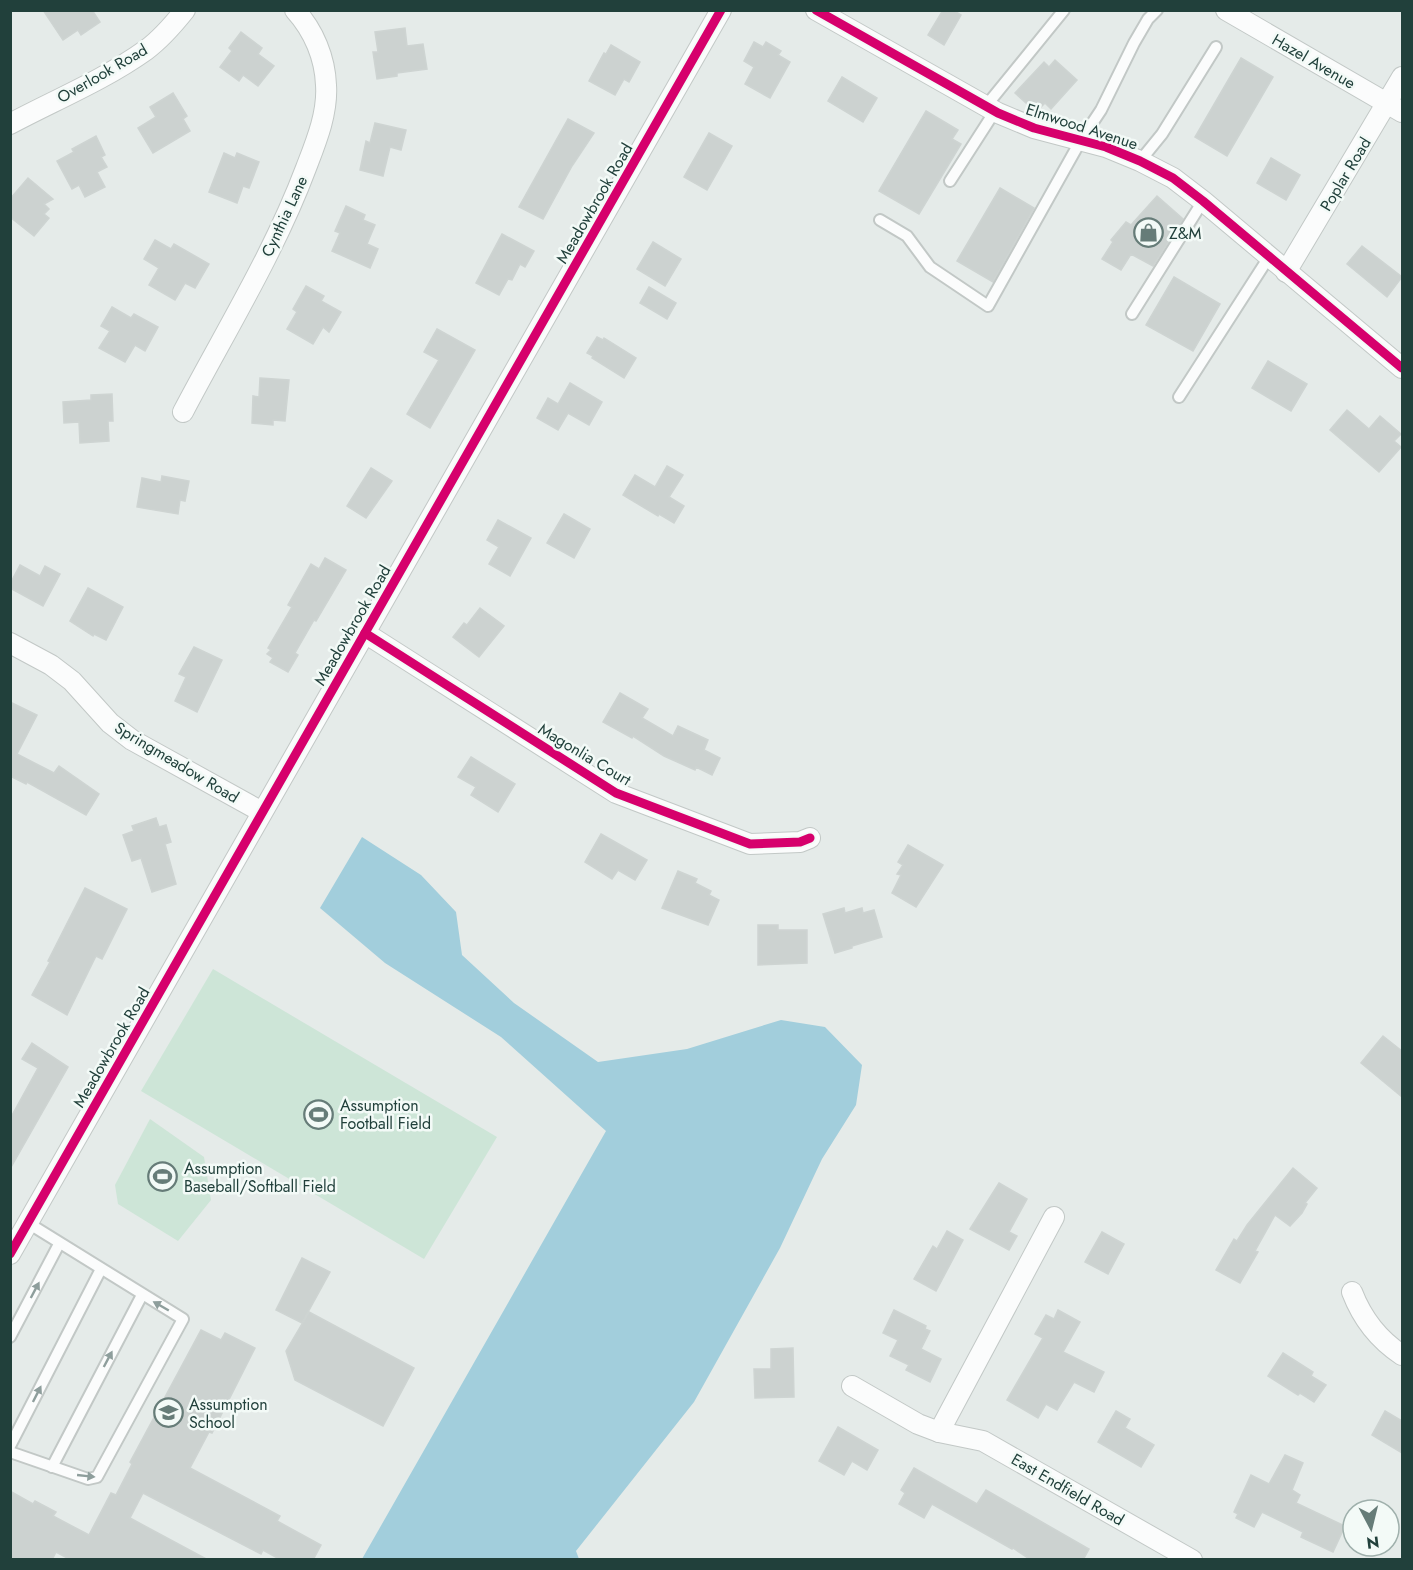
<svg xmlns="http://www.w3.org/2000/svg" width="1413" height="1570" font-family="Jost,sans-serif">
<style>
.green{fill:#cde5d7}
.water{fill:#a2cedc}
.building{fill:#ccd2d0;stroke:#ced4d2;stroke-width:1.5}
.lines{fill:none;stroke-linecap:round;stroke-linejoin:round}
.service-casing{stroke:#c2c8c6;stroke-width:14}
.minor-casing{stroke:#c2c8c6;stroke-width:22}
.service{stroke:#fbfcfc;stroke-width:10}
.minor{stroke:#fbfcfc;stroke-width:20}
.cycleway-casing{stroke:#f3faf7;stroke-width:13}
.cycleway{stroke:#d6006c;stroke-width:9}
.oneway{fill:#8e9e9c}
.labels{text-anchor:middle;stroke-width:5;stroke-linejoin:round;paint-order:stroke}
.street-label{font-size:16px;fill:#21403b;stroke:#f3faf7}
.poi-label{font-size:16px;fill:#21403b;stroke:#f3faf7;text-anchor:start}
</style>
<rect width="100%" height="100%" fill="#e5ebe9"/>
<!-- green -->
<g class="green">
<polygon points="213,969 497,1137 424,1259 141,1091"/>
<polygon points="150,1119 204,1157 211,1200 178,1241 118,1204 115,1185"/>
</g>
<!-- water -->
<polygon class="water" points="362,837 421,875 456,912 462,955 514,1003 598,1062 687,1049 781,1020 825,1027 862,1065 856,1105 822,1159 780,1248 694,1402 576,1551 579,1559 362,1559 606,1131 501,1037 385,963 320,908"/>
<!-- building -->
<g class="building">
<polygon points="43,10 92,10 100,22 81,35 78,30 63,40"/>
<polygon points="943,10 953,10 961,15 944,45 928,35"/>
<polygon points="405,28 407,46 423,44 427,69 397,73 397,76 377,79 373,52 378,52 375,32"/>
<polygon points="241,32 262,48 258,54 274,66 258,86 243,75 239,81 220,67 232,51 229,48"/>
<polygon points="754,42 763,47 766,42 781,51 778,55 790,62 770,98 745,84 754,67 744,61"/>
<polygon points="611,45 640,62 629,82 624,79 615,95 589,81 604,53 606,54"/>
<polygon points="1241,58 1273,77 1227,156 1195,137"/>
<polygon points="1055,60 1077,80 1051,109 1045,103 1036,112 1015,93 1044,62 1049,67"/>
<polygon points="842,77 877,98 863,122 828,101"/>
<polygon points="173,93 187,116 183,119 190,131 153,153 138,128 156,117 150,107"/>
<polygon points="926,111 958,130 952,139 961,144 919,214 879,191"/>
<polygon points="568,119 594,133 572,166 543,219 519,207"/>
<polygon points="375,123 406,130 401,150 390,147 383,176 360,170 366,141 370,143"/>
<polygon points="709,133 732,146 707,190 684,177"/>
<polygon points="96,136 105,155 101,157 107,167 97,172 105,187 85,197 79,185 72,189 57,161 74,152 72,149"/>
<polygon points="224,153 235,158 237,153 259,162 249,188 243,186 237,203 209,192"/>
<polygon points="1271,158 1300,175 1286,200 1257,183"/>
<polygon points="28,178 53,199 44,204 49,209 44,214 49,218 34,236 10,217 10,199"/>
<polygon points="1000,188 1034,208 993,282 957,261"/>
<polygon points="1157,196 1183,219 1153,266 1131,254 1121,270 1102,259 1113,242 1111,240 1126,222 1131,225"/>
<polygon points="346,206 365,215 363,220 375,225 367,244 378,249 370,268 332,251 340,233 335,231"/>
<polygon points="502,234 534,251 525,267 520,264 512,280 508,279 499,295 476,283"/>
<polygon points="155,240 171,249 174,244 209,264 195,288 185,283 175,300 149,285 159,268 144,259"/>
<polygon points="653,242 681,259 665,286 637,269"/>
<polygon points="1362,246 1402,277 1387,297 1347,264"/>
<polygon points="1174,277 1220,304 1193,351 1146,325"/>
<polygon points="306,286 324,296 321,301 341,312 329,332 323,327 313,344 287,329 297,312 293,309"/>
<polygon points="649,287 676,303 667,319 640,303"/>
<polygon points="112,307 131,318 134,314 158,327 145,351 135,345 125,362 99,348 110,331 101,326"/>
<polygon points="437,329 475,350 430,428 407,414 439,360 424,352"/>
<polygon points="597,337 603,340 604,338 636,358 624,378 592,358 593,356 587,353"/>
<polygon points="1268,361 1307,384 1291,411 1252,388"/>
<polygon points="260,378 289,380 285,421 273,420 273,425 252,423 253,396 259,397"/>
<polygon points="570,383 602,402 589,425 568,413 558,430 537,418 548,398 558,404"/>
<polygon points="112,394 113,421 108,421 109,441 80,443 79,422 64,423 63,402 91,400 91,395"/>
<polygon points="1347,410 1369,429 1380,416 1401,434 1394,441 1401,447 1379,472 1330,430"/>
<polygon points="667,466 683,475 669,497 684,506 674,523 659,514 658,516 623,495 635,475 655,487"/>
<polygon points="371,468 392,481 366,518 347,506"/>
<polygon points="162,476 189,481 185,501 180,500 178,514 137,507 142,478 161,482"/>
<polygon points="564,514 590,529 574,558 547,543"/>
<polygon points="498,520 531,538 510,576 489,564 499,547 487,540"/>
<polygon points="325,558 346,570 316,621 314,620 295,653 298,655 288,672 270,662 273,658 267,654 271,650 268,648 292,607 288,605 311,564 319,569"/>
<polygon points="20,565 40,576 45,566 60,574 43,606 10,588 10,584"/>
<polygon points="88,588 123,607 106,640 94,634 93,636 70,621"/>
<polygon points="480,608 504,626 479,657 453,637 464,623 467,625"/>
<polygon points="194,647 222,660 197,712 175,701 186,677 179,674"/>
<polygon points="620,693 648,709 642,718 673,736 678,726 708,740 704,750 720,758 712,775 696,767 695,770 664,756 633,736 632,738 603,722"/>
<polygon points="10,702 37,715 17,754 54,773 59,766 99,794 86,815 27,782 26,784 10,776"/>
<polygon points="471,757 515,784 498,812 471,795 476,787 458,777"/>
<polygon points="156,818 159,827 166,825 171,842 165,844 176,884 152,892 141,858 132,861 123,835 134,831 132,826"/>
<polygon points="601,834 647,860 635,880 618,870 612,879 585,862"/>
<polygon points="908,845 943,865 916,907 892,893 901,875 897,874 903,865 898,862"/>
<polygon points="678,871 697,879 695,883 711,891 709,895 719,900 708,925 662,908"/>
<polygon points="85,888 127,909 102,959 96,956 67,1015 32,995 50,962 48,961"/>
<polygon points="844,908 845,913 862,908 863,913 874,910 882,937 852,946 852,948 835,953 823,914"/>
<polygon points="758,925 778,925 778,930 807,930 807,963 758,965"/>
<polygon points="1383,1036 1402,1051 1402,1097 1361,1063"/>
<polygon points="32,1043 68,1067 10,1169 10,1119 38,1068 22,1059"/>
<polygon points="1293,1168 1317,1188 1305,1203 1307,1204 1302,1213 1290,1226 1275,1215 1255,1251 1258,1252 1240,1283 1216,1270 1234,1239 1237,1241 1247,1225"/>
<polygon points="999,1183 1027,1199 1009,1232 1017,1236 1009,1250 970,1229"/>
<polygon points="947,1231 963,1240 936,1291 914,1279 933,1246 937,1249"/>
<polygon points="1102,1232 1124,1244 1108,1274 1085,1262"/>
<polygon points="302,1258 330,1272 302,1323 276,1310"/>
<polygon points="894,1310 926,1326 925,1329 930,1331 921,1349 941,1359 930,1382 906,1370 909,1365 890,1356 898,1340 883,1333"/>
<polygon points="1058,1310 1080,1322 1063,1352 1104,1372 1094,1392 1074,1382 1057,1410 1046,1404 1038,1418 1007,1400 1043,1338 1035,1334 1046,1315 1054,1319"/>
<polygon points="309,1312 414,1368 383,1426 295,1380 286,1351"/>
<polygon points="201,1330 221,1340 225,1333 255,1348 212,1433 209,1432 190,1468 280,1516 277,1521 321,1545 313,1560 281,1560 263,1550 261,1554 143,1493 130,1518 208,1560 71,1560 56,1552 52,1560 10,1560 10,1491 33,1504 35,1501 56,1512 53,1516 89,1535 111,1493 116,1495 132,1464 130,1462"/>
<polygon points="793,1348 794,1397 755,1398 754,1369 771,1369 771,1349"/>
<polygon points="1283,1353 1313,1372 1311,1376 1326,1385 1314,1402 1300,1393 1298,1395 1268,1376"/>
<polygon points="1116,1411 1130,1419 1125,1428 1154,1445 1141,1467 1098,1442"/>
<polygon points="1385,1411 1402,1421 1402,1453 1372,1435"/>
<polygon points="838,1427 878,1450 867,1470 852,1461 844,1475 819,1461"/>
<polygon points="1285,1455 1303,1463 1292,1490 1300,1495 1296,1503 1345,1526 1333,1552 1301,1537 1303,1532 1262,1512 1254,1527 1236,1518 1238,1514 1234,1512 1251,1475 1269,1484"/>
<polygon points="914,1468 977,1504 986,1490 1089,1549 1083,1560 1031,1560 1013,1548 1012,1549 932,1504 924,1518 899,1504 905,1493 901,1490"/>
</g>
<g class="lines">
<defs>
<g id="service">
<polyline points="986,106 1064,10"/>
<polyline points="1140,161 1162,134 1216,47"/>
<polyline points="950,181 995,111"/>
<polyline points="880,220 907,236 930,267 988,306 1081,140 1101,110 1134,43 1148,19 1157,10"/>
<polyline points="1132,314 1203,201"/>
<polyline points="1179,397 1269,257"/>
<polyline points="10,1337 59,1244"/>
<polyline points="10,1446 101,1269"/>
<polyline points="10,1452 88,1479 97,1477 183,1319 28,1223"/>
<polyline points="52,1467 142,1295"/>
</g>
<g id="minor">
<polyline points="816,10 998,113 1034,128 1106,147 1140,161 1173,178 1203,201 1402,368"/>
<polyline points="1226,10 1402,112"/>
<path d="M10,124C55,100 104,80 146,50C161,39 173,25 185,10"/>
<polyline points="1286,272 1402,77"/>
<path d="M183,412C225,332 274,253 306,168C316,142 328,113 326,85C325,58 314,31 295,10"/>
<polyline points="365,633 616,793 750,844 800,842 810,838"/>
<polyline points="10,643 51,665 72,681 110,723 132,740 262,812"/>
<polyline points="10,1254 721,10"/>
<path d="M1352,1292C1362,1318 1379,1340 1402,1355"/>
<polyline points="852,1386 918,1424 939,1432 983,1441 1192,1560"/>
<polyline points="939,1432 1054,1217"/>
</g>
</defs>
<!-- service casing -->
<use href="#service" class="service-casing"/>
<!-- minor casing -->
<use href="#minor" class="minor-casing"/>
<!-- service -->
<use href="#service" class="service"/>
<!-- minor -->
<use href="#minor" class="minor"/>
<defs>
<g id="cycleway">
<polyline points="816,10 998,113 1034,128 1106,147 1140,161 1173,178 1203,201 1402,368"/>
<polyline points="365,633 616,793 750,844 800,842 810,838"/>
<polyline points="10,1254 721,10"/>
</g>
</defs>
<!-- cycleway casing -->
<use href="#cycleway" class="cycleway-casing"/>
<!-- cycleway -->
<use href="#cycleway" class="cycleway"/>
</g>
<!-- one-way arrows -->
<defs><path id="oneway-solid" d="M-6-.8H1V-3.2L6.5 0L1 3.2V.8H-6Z" transform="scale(1.5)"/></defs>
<g class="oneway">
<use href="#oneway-solid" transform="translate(35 1290) rotate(-62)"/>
<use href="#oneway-solid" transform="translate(161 1306) rotate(-150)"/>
<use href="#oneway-solid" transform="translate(108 1359) rotate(-62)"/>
<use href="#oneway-solid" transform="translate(37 1394) rotate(-63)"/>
<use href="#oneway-solid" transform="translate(86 1476) rotate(6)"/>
</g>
<!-- icons -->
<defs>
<symbol id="shop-ring" viewBox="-11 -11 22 22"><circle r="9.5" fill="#f3faf7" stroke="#667c78" stroke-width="1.5"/><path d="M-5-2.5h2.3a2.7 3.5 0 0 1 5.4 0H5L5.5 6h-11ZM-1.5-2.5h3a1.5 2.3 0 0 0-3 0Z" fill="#667c78"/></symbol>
<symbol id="stadium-ring" viewBox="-11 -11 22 22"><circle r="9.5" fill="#f3faf7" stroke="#667c78" stroke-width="1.5"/><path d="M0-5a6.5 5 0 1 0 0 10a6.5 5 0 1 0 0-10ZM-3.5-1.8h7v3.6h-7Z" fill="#667c78"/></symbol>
<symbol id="school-ring" viewBox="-11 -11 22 22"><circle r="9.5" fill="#f3faf7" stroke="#667c78" stroke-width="1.5"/><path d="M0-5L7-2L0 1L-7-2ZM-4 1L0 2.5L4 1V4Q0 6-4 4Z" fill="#667c78"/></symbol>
</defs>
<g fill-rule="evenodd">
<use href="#shop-ring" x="1132" y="216" width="33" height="33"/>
<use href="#stadium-ring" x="302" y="1098" width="33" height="33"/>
<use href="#stadium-ring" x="146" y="1160" width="33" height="33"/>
<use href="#school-ring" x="152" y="1396" width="33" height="33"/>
</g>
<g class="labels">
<!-- street labels -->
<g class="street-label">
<text transform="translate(1314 61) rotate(30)" y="6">Hazel Avenue</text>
<text transform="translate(102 73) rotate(-30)" y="6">Overlook Road</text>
<text transform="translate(1082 126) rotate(18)" y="6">Elmwood Avenue</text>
<text transform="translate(1345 174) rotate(-59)" y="6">Poplar Road</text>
<text transform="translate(594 203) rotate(-60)" y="6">Meadowbrook Road</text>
<text transform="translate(284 216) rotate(-65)" y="6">Cynthia Lane</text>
<text transform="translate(352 625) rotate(-60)" y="6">Meadowbrook Road</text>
<text transform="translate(585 754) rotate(31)" y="6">Magonlia Court</text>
<text transform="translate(177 762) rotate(31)" y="6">Springmeadow Road</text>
<text transform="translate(111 1047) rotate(-60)" y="6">Meadowbrook Road</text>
<text transform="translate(1068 1489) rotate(30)" y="6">East Endfield Road</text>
</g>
<!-- poi labels -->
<g class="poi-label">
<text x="1169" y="239">Z&amp;M</text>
<text x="340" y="1111">Assumption<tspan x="340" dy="18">Football Field</tspan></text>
<text x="184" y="1174">Assumption<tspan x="184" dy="18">Baseball/Softball Field</tspan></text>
<text x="189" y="1410">Assumption<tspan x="189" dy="18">School</tspan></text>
</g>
</g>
<!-- border -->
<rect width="1413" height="1570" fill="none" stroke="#21403b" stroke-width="24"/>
<!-- north arrow -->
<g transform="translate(1371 1528) rotate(173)"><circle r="28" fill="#f3faf7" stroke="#9fb0ac" stroke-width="1.5"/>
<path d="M0-4.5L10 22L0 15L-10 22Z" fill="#667c78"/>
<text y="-9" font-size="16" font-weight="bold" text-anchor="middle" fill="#21403b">N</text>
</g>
</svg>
